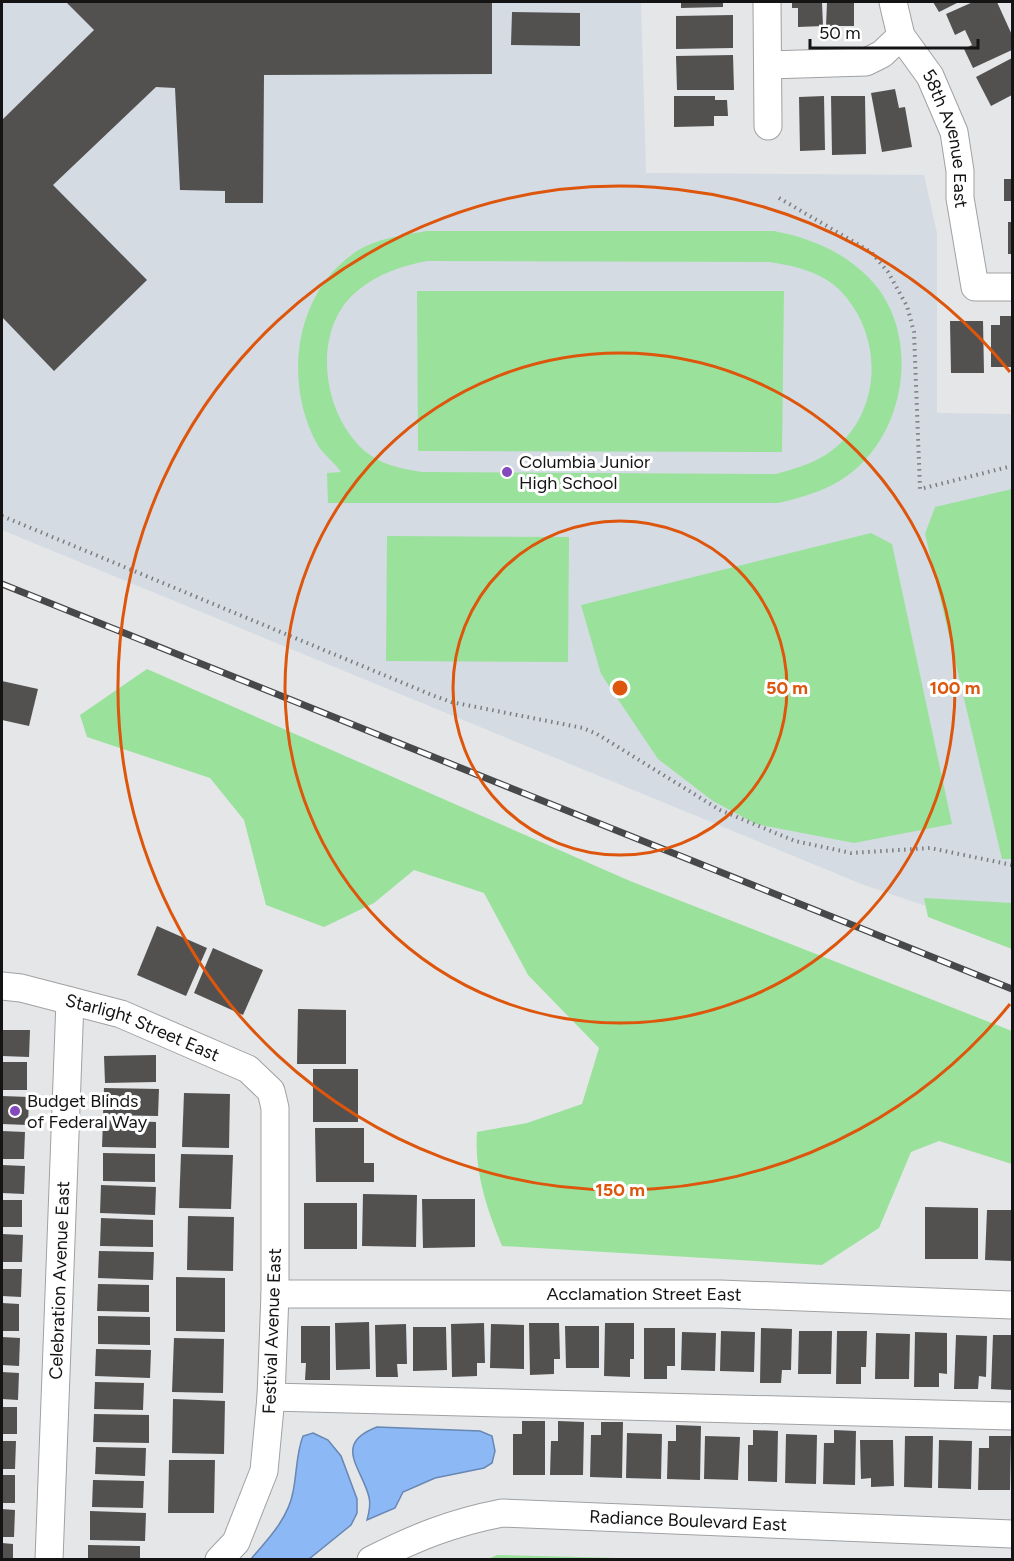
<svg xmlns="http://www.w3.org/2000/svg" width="1014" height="1561" font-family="Figtree,sans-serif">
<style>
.built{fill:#d4dbe3}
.green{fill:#9ae29b;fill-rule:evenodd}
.water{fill:#8cb8f6;stroke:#6887b2;stroke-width:1.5}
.building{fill:#535150}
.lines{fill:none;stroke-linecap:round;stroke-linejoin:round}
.minor-casing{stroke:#a0a1a3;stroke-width:29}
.path{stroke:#7c7d7f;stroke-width:4;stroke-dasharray:1.5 4.5;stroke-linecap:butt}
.minor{stroke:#fff;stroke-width:27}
.rail-casing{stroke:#474849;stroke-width:7}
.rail{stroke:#fff;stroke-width:4.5;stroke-dasharray:14;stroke-linecap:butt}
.ring{fill:none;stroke:#dd560c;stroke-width:3}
.poi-dot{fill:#8548bd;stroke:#fff;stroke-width:2}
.labels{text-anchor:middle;stroke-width:6;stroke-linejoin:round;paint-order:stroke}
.street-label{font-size:18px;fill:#141415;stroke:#fff}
.poi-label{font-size:18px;fill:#141415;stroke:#fff;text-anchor:start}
.centre{fill:#dd560c;stroke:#fff;stroke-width:3}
.ring-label{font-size:18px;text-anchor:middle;font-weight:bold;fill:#dd560c;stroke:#fff;stroke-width:6;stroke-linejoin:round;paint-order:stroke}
</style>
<rect width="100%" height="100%" fill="#e4e6e8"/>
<!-- built -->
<polygon class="built" points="2,2 641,2 646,173 924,175 937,233 937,413 1012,414 1012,935 864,885 2,530"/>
<!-- green -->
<g class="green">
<path d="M427,231H774C810,238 843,251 870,279C917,328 909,415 863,462C841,486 809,496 778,503H328L327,473L341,472C334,462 323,454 317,444C283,382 294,292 357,251C378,238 403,235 427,231ZM427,261L769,262C797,266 827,273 846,297C885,344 880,419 827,454C811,464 794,469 776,474L422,472C404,469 386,466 370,455C323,421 309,332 356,292C377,274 401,266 427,261Z"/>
<polygon points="417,291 784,291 782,452 418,451"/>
<polygon points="1012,489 1012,859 1002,859 925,534 935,507"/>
<polygon points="871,533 892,544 952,824 854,843 756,824 713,801 658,759 601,674 581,605"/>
<polygon points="387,536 569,537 568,662 386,661"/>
<path d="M147,669L630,881L1012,1031V1164L939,1141L911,1152L879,1228L822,1265L502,1246C487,1209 474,1172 477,1132L527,1123L582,1104L599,1048L528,975L484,893L414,870L374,903L324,927L266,905L244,820L210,778L87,737L80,715Z"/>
<polygon points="924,898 1012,903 1012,949 928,917"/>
<polygon points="497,1555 658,1559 488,1559"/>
</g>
<!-- water -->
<g class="water">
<path d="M377,1427L480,1431L492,1436L495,1451L492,1463L484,1468L435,1478L403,1492L395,1508L367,1520C369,1513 371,1505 369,1497C362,1468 332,1444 377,1427Z"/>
<path d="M313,1433L328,1440L341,1456L357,1499V1513L351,1525L309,1559H251C268,1539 288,1519 293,1492C297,1473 296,1454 303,1436Z"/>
</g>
<!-- building -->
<g class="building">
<polygon points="66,2 492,2 492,74 264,75 263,203 225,203 225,191 180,190 175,88 156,87 53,185 147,280 54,371 2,317 2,120 94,30"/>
<polygon points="681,2 723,2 723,7 681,8"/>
<polygon points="792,2 822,2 823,26 798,27 798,8 792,8"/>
<polygon points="827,2 854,2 854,26 826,26"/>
<polygon points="933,2 959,2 939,12"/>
<polygon points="973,2 997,2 1012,35 1012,50 973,68 964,49 972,45 965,30 955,35 946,14"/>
<polygon points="512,12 580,13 580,46 511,45"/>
<polygon points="733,15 733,48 676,49 676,16"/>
<polygon points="733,55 734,90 677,90 676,56"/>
<polygon points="1012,58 1012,95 991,106 976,77"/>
<polygon points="895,89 899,108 905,107 912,147 882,152 871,93"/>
<polygon points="674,96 715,96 715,100 727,100 728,116 714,116 714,126 674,127"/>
<polygon points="824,96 825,150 800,151 799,97"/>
<polygon points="831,96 865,96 866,154 832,155"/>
<rect x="1004" y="179" width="8" height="22"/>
<rect x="1008" y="222" width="4" height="32"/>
<polygon points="1000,316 1012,316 1012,367 991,367 991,325 1000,325"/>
<polygon points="950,321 983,321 984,373 951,373"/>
<polygon points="2,681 38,689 29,726 2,720"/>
<polygon points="157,926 207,948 186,996 137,975"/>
<polygon points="213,948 263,970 243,1015 194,993"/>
<polygon points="298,1009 346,1010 346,1064 297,1064"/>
<polygon points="2,1030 30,1030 29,1057 2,1056"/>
<polygon points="156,1055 156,1082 105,1083 104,1056"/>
<rect x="2" y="1062" width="25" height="28"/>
<rect x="313" y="1069" width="45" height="53"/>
<polygon points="104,1088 159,1089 158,1116 103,1115"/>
<polygon points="184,1093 230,1094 229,1148 182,1147"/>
<polygon points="2,1096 29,1097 28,1125 2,1124"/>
<polygon points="103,1120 156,1122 156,1148 102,1147"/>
<polygon points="315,1128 364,1128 364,1163 374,1163 374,1182 316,1182"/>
<polygon points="2,1131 25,1132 24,1159 2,1159"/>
<polygon points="103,1153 155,1154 155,1182 103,1181"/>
<polygon points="181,1154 233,1155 231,1209 179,1208"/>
<polygon points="2,1165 25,1166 24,1194 2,1193"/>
<polygon points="101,1185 156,1187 155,1215 100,1213"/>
<polygon points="363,1194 417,1195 416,1247 362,1246"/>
<polygon points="422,1199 475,1199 475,1247 423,1248"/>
<rect x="2" y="1200" width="20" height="27"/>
<rect x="304" y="1203" width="53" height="46"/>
<polygon points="925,1207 978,1208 978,1259 925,1259"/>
<polygon points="987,1210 1012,1210 1012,1261 985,1260"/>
<polygon points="188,1216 234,1217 233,1271 187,1270"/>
<polygon points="101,1218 153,1220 153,1247 100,1246"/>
<polygon points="2,1234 23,1235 22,1262 2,1262"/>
<polygon points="99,1251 154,1252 153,1280 98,1278"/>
<polygon points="2,1269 22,1269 21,1297 2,1296"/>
<polygon points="176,1277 225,1278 225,1332 176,1331"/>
<polygon points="98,1284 149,1285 149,1312 97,1311"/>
<polygon points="2,1303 19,1304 19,1331 2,1331"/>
<polygon points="98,1316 150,1317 150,1345 98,1344"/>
<polygon points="369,1322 370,1369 336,1370 335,1323"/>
<polygon points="484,1323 485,1363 477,1363 477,1376 452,1377 451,1324"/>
<polygon points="529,1323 559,1323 560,1359 554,1359 554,1374 530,1375"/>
<polygon points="605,1323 634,1323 634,1359 630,1359 630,1377 604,1376"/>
<polygon points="406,1324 407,1364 397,1364 398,1377 376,1377 375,1325"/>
<polygon points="491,1324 524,1325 524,1369 490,1368"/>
<polygon points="301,1326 330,1326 330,1380 305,1380 306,1363 301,1363"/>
<polygon points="565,1326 599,1326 599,1368 566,1368"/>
<polygon points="413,1327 446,1327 447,1370 413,1371"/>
<polygon points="644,1328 675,1328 675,1366 667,1366 667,1379 644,1379"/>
<polygon points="761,1328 792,1329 791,1370 782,1370 781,1383 760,1383"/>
<polygon points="721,1331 755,1332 754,1372 720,1371"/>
<polygon points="799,1331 832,1331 831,1374 798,1374"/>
<polygon points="837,1331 867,1331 866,1367 861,1367 861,1384 836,1384"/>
<polygon points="682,1332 716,1333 715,1371 681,1370"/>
<polygon points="915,1332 947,1333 947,1374 939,1373 939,1387 914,1387"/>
<polygon points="876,1333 910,1334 909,1379 875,1379"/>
<polygon points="956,1335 987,1336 986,1377 979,1376 978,1389 954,1389"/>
<polygon points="993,1335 1012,1335 1012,1390 991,1389"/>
<polygon points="2,1337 20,1338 19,1366 2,1365"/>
<polygon points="174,1338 224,1339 223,1393 172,1392"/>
<polygon points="96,1349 151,1350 150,1378 95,1376"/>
<polygon points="2,1372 19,1373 18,1400 2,1399"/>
<polygon points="95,1382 144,1383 143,1410 94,1409"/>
<polygon points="173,1399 225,1401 224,1454 172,1453"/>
<rect x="2" y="1407" width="15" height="27"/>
<polygon points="94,1414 149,1415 149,1443 93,1442"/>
<polygon points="522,1421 545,1421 545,1475 513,1475 513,1434 522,1434"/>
<polygon points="558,1421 584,1422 583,1475 550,1475 551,1441 558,1441"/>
<polygon points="601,1422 623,1422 622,1478 590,1477 591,1435 601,1435"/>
<polygon points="676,1425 701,1426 700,1480 667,1479 668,1441 676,1441"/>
<polygon points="753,1430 778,1431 777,1482 748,1481 748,1445 753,1445"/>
<polygon points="834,1430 856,1431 855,1485 823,1484 824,1443 834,1443"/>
<polygon points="627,1433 662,1434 661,1479 626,1478"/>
<polygon points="786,1434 817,1435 816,1484 785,1483"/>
<polygon points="705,1436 740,1437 738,1480 704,1479"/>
<polygon points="905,1436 933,1436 932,1488 904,1487"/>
<polygon points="989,1436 1011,1436 1010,1490 978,1490 979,1448 989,1448"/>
<polygon points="860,1440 893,1440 894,1486 871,1487 871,1478 861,1479"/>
<polygon points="939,1440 972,1441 971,1489 938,1488"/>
<polygon points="2,1441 16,1441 15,1469 2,1469"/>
<polygon points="96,1447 146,1448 145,1476 95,1474"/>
<polygon points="169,1460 215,1460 214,1513 168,1513"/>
<rect x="2" y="1475" width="13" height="28"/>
<polygon points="93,1480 144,1481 143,1508 92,1507"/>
<polygon points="2,1509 15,1510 14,1537 2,1537"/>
<polygon points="90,1511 146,1513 145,1541 90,1540"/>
<polygon points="2,1543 13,1544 13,1560 2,1560"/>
<polygon points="88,1545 140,1546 140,1560 88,1560"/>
</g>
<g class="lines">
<defs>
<g id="minor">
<polyline points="767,2 768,126"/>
<path id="s1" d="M893,2L901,36L930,76L954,132L960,171V198L975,287H1012"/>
<polyline points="768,65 866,62 882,54 901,36"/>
<path id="s2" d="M2,986L21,988L121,1014L248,1069L271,1091L275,1108V1294L271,1397L264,1471L236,1542L219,1560"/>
<path id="s3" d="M275,1294H720L1012,1305"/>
<polyline points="271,1397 1012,1416"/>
<path id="s4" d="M49,1560L70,1001"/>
<path id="s5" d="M371,1560C417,1537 451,1523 502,1513L1012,1534"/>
</g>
</defs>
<!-- minor casing -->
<use href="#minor" class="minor-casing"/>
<!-- path -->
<g class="path">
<polyline points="779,198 871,252 888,272 907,306 914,332 920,489 1012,466"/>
<polyline points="2,516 432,695 451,702 583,728 597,734 720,810 795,841 851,853 930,848 1012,865"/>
</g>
<!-- minor -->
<use href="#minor" class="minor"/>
<defs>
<polyline id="rail" points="2,584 1012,989"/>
</defs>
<!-- rail casing -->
<use href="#rail" class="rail-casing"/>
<!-- rail -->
<use href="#rail" class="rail"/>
</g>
<!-- distance rings -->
<g class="ring">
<circle cx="620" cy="688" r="167"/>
<circle cx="620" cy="688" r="335"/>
<path d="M1010 1004A502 502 0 1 1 1010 372"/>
</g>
<!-- markers -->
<g class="poi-dot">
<circle cx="507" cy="472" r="6"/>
<circle cx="15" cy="1111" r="6"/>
</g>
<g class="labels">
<!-- street labels -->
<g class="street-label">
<text dy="6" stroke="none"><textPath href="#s1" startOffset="150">58th Avenue East</textPath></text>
<text dy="6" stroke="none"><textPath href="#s2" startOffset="147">Starlight Street East</textPath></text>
<text dy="6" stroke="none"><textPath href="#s4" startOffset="280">Celebration Avenue East</textPath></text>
<text dy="6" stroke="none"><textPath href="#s3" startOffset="369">Acclamation Street East</textPath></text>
<text transform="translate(272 1331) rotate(-88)" y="6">Festival Avenue East</text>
<text dy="6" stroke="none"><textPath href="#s5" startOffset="326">Radiance Boulevard East</textPath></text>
</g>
<!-- poi labels -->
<g class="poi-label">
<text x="519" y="468">Columbia Junior<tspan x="519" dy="21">High School</tspan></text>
<text x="27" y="1107">Budget Blinds<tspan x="27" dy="21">of Federal Way</tspan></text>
</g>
</g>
<circle cx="620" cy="688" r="9" class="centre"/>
<g class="ring-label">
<text x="787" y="694">50 m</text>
<text x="955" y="694">100 m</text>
<text x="620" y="1196">150 m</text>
</g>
<!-- border -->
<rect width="1014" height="1561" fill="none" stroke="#141415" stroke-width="6"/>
<!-- scale -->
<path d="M810 39v9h168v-9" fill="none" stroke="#141415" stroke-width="3"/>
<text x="819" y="39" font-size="18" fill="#141415" stroke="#ffffff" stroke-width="4.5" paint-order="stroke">50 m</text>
</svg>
